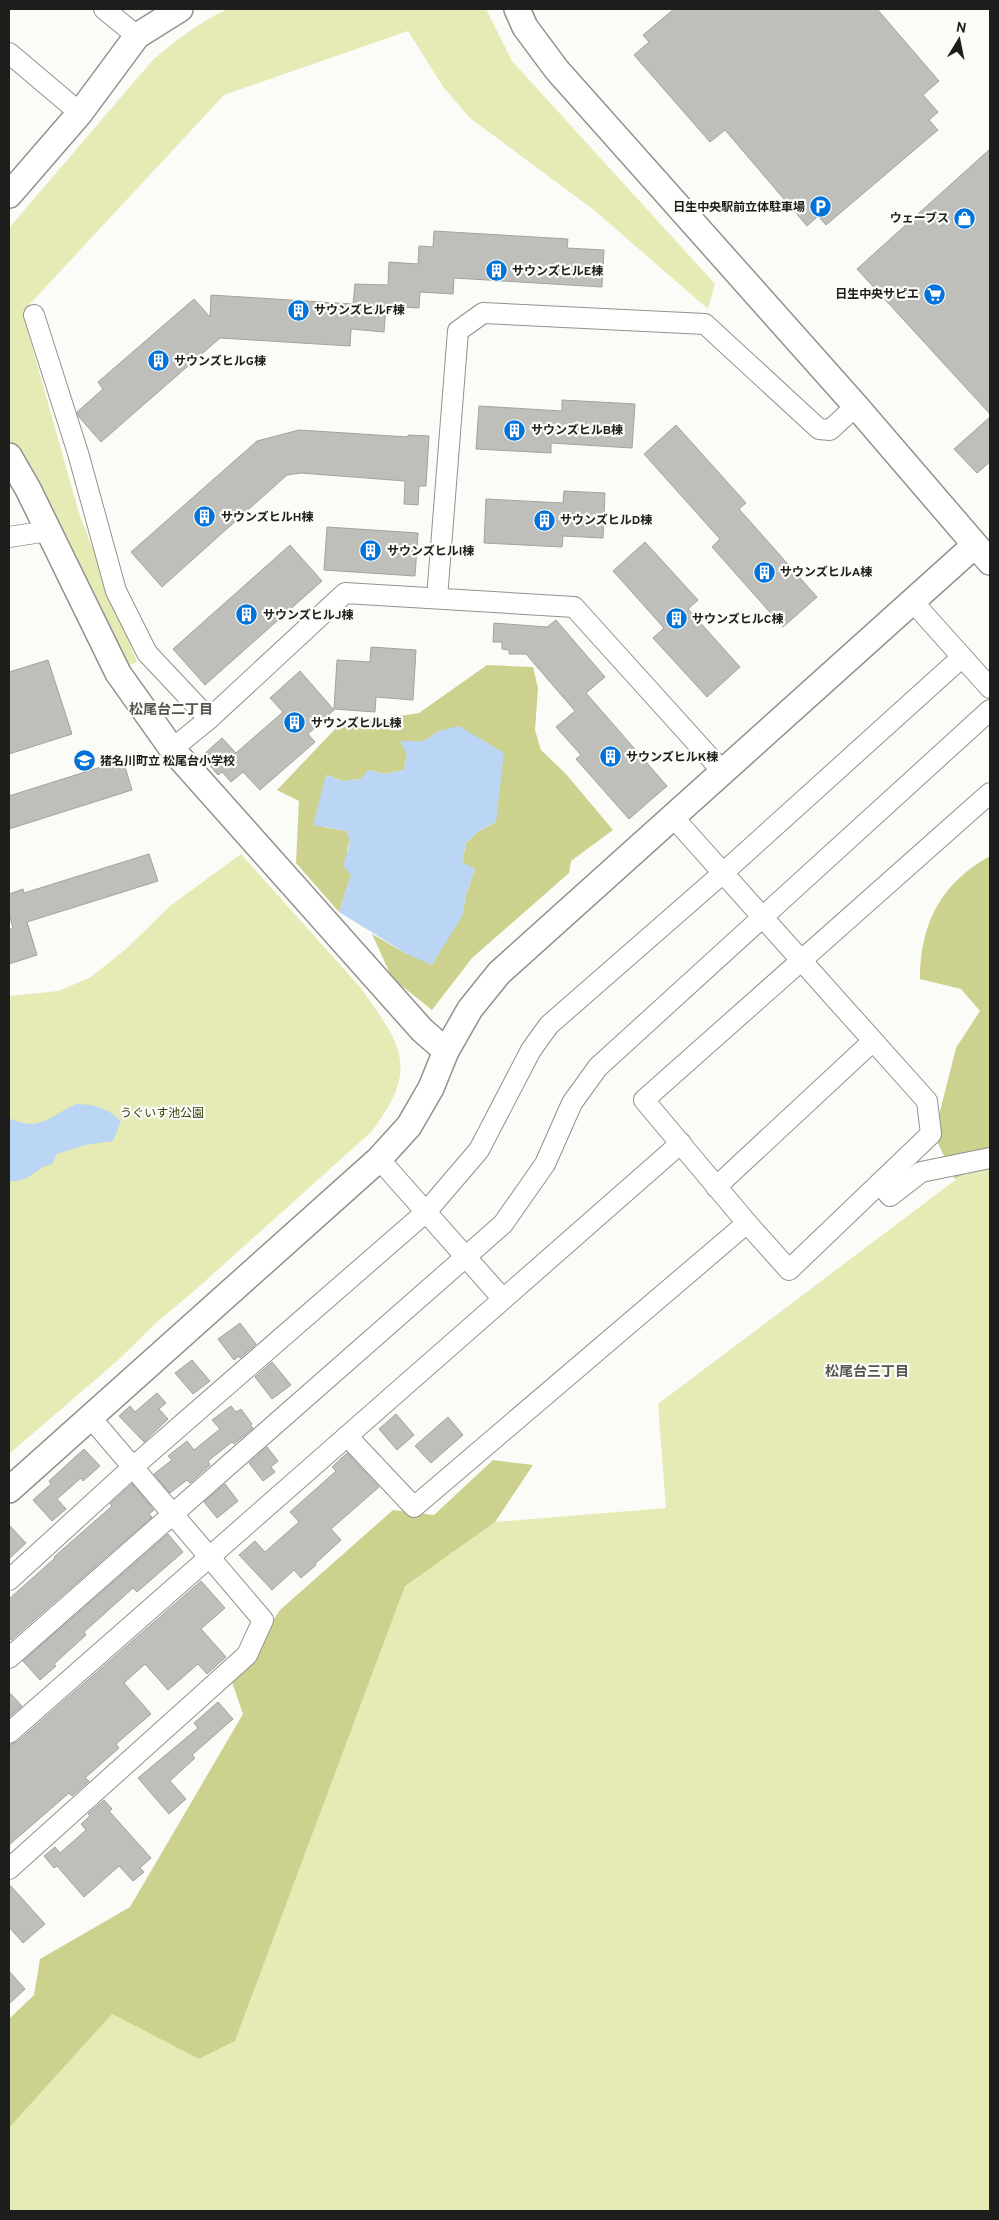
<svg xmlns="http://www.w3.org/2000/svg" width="999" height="2220" font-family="Overpass,'Noto Sans JP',sans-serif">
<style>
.green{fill:#e6eab4}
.forest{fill:#ccd18d}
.water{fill:#bbd5f5}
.building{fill:#bebfbb;stroke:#a2a39f}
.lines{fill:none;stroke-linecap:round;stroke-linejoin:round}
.minor-casing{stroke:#91928e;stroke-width:22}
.tertiary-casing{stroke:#91928e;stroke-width:28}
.minor{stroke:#fff;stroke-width:20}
.tertiary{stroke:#fff;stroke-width:25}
.labels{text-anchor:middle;stroke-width:4.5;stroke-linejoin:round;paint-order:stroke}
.poi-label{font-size:12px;font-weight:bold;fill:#1d1d1c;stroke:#fbfbf8;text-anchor:start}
.park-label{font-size:12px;fill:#3d3f09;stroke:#fbfbf8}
.neighbourhood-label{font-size:14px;font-weight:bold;fill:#555552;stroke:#fbfbf8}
</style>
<rect width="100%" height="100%" fill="#fbfbf8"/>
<!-- green -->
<g class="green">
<path d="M228,9H486L512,61L715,284L708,309L594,210L470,118L444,88L408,31L224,95L26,308L24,318L79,513L137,662L128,666L9,439V228L152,61C176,40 199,22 228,9Z"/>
<path d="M241,854L360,987C402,1045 420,1069 371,1132L193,1292L158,1321L117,1361L9,1454V996L59,991L91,977L126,949L170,906Z"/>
<polygon points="990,1163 990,2211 9,2211 9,2128 112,2014 199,2059 235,2041 405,1585 495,1522 666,1508 658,1404 958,1178"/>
</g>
<!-- forest -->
<g class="forest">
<polygon points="487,665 533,667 538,688 535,730 541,750 566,774 613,830 571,861 569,873 472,958 432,1010 392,978 372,934 407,954 462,916 466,895 475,869 462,863 466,843 479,831 496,822 439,731 424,741 401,741 407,754 404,770 385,774 369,770 361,779 343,781 326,775 323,827 347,831 350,841 347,850 351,875 339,912 296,863 299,801 277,790 338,726 419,713"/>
<path d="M990,856V1162L955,1179L934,1135L956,1048L980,1011L961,989L920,979C920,924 941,883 990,856Z"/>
<polygon points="493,1460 533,1465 495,1522 405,1586 235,2041 199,2059 112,2014 9,2128 9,2019 34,1995 40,1959 130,1907 243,1714 232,1682 280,1610 393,1510 434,1515"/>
</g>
<!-- water -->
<g class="water">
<polygon points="459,726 504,753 496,822 479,831 466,843 462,862 475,869 466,895 462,916 432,965 407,954 339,912 351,875 343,866 350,842 347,831 313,825 326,775 343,781 361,779 368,770 385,774 404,770 407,754 400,741 424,741 439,731"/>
<path d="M76,1104C95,1104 107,1108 121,1121L113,1141L85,1145L57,1154L52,1164C34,1168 30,1183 9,1181V1118C41,1133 49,1116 76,1104Z"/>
</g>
<!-- building -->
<g class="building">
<polygon points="674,9 877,9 939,81 923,95 938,112 929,120 938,130 826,225 818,216 807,226 725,130 710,142 634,55 649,42 643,35"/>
<polygon points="990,149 990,414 857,269"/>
<polygon points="434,231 568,239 567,248 604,250 602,287 454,278 453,294 420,292 419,308 386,306 384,332 351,329 350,346 220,338 101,442 79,417 77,412 103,389 98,382 194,299 210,317 211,295 353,304 355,284 388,285 389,262 418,264 419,246 433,247"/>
<polygon points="562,400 635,404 632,448 551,443 551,453 476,449 479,406 562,411"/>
<polygon points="990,417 990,462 977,473 954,449"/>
<polygon points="676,425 746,503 739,509 817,597 783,627 712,547 720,539 644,454"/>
<polygon points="299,430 408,437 408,435 429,436 426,486 419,486 418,505 404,504 405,481 301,473 287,475 162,587 131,552 257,441"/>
<polygon points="564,491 605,493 603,538 563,536 562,547 484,543 486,499 563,503"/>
<polygon points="327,527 418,533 415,576 324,570"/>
<polygon points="645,542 698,600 688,609 740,667 707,697 653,638 664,628 613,571"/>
<polygon points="290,545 322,581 205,685 173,649"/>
<polygon points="556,620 605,677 586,693 667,786 629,819 576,759 581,755 556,727 575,711 526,654 509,654 509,650 502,649 502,642 493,642 494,623 547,627"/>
<polygon points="371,647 416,650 413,700 376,697 375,712 334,709 337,660 370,662"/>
<polygon points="48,660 72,734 9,754 9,672"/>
<polygon points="300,671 334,710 308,734 315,742 260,790 243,772 231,782 222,772 218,775 202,756 222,738 236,753 283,712 270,698"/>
<polygon points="123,760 132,790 9,829 9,796"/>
<polygon points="149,854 158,881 27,922 37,955 9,964 9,930 13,928 9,914 9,894 23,889 24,893"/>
<polygon points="240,1323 256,1344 240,1358 239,1356 234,1360 218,1339"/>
<polygon points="192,1360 210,1381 193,1394 175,1373"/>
<polygon points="272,1362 291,1385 272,1399 255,1377"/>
<polygon points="157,1393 166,1403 159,1409 168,1419 144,1442 119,1416 130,1406 135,1412"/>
<polygon points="231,1406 236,1412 241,1409 252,1424 250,1425 253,1428 234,1444 232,1442 208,1461 210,1465 190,1483 187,1480 170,1493 154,1474 172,1460 168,1456 187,1441 194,1450 220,1429 212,1420"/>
<polygon points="396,1414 414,1435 397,1450 379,1429"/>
<polygon points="448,1417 463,1435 431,1463 415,1446"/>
<polygon points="267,1447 278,1461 271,1467 275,1472 263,1481 249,1463"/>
<polygon points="84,1449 100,1466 83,1481 81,1478 57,1499 66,1509 52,1521 33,1500 51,1484 49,1481"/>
<polygon points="347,1453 379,1487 331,1529 341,1540 315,1564 316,1565 301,1578 294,1570 272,1590 239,1555 255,1541 265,1552 299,1522 290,1512 336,1471 332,1467"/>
<polygon points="132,1484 154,1510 149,1514 152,1517 11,1640 9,1637 9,1599 55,1558 54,1557 112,1506 110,1504"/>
<polygon points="225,1484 238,1501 217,1518 204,1502"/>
<polygon points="9,1525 26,1543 9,1559"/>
<polygon points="168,1534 183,1552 137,1592 133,1588 84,1632 86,1635 54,1664 56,1666 40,1680 23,1661"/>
<polygon points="201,1581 225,1608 201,1629 226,1657 207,1674 198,1664 168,1690 145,1664 124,1683 151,1714 116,1744 119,1748 85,1778 89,1781 72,1796 69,1793 9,1845 9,1745 17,1742"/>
<polygon points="9,1692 22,1706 9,1717"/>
<polygon points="218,1702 233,1719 192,1755 195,1758 170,1781 186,1799 169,1814 138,1778 198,1728 194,1723"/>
<polygon points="104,1800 112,1809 109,1811 151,1858 140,1868 144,1872 133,1881 119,1866 84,1897 57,1866 54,1868 44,1856 55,1847 60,1853 86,1830 81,1824 90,1816 88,1814"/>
<polygon points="9,1884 45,1924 23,1943 9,1927"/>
<polygon points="9,1971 25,1989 9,2004"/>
</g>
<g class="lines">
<defs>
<g id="minor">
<polyline points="104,9 137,36"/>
<polyline points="9,53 80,113"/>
<polyline points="34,315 78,453 116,591 147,653 209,719"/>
<polyline points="9,537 48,531"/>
<polyline points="437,598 458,331 483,313 705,324 819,429 830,430 856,406"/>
<polyline points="913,602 990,688"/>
<polyline points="172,749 209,719 345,593 574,607 723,772"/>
<polyline points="379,1159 503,1299"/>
<polyline points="880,1183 890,1196 921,1172 990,1158"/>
<polyline points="716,1187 873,1041"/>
<polyline points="747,1223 644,1100 990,793"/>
<polyline points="347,1436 414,1507 747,1223 789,1270 931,1134 927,1101 673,817"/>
<polyline points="9,1580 133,1467 426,1212 479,1150 531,1050 549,1025 723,873 961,658"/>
<polyline points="9,1658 503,1224 545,1164 572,1103 598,1067 990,710"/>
<polyline points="9,1733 681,1143"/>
<polyline points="9,1869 247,1655 263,1620 91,1418"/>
</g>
<g id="tertiary">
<polyline points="517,9 525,27 557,70 856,406 990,562"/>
<polyline points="9,195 80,113 137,36 180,9"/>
<polyline points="9,456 28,489 118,673 172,749 422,1030 446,1051"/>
<polyline points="9,1490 379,1159 409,1126 431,1088 446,1051 470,1009 499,973 975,545"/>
</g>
</defs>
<!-- minor casing -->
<use href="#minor" class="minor-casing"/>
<!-- tertiary casing -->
<use href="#tertiary" class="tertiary-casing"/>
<!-- minor -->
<use href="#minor" class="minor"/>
<!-- tertiary -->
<use href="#tertiary" class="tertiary"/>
</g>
<!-- icons -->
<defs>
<symbol id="parking-disc" viewBox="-11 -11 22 22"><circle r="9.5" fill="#0073da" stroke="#fbfbf8"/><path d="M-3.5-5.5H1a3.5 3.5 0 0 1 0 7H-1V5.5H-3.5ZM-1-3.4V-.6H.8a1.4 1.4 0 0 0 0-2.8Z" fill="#fff"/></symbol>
<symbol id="shop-disc" viewBox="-11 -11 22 22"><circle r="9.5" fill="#0073da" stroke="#fbfbf8"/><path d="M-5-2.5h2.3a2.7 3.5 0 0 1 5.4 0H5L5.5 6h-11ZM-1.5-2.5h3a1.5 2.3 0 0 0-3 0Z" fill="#fff"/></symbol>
<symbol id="building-disc" viewBox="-11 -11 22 22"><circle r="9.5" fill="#0073da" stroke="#fbfbf8"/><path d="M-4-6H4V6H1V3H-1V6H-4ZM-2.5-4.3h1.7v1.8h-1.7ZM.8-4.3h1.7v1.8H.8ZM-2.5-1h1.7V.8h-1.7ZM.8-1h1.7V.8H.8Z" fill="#fff"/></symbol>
<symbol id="supermarket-disc" viewBox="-11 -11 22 22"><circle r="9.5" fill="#0073da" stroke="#fbfbf8"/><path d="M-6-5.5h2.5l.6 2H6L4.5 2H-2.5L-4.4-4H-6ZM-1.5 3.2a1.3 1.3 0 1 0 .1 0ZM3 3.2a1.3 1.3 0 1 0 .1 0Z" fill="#fff"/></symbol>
<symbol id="school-disc" viewBox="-11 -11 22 22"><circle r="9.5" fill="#0073da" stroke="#fbfbf8"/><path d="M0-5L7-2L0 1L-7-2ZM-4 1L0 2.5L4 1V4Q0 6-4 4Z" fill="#fff"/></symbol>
</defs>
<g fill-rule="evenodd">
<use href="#parking-disc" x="808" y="194" width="25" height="25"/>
<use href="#shop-disc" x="952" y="206" width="25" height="25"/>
<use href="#building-disc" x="484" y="258" width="25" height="25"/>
<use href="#supermarket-disc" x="922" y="282" width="25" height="25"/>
<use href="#building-disc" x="286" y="298" width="25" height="25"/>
<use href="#building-disc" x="146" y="348" width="25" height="25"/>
<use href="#building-disc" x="502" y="418" width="25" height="25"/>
<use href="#building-disc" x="192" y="504" width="25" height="25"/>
<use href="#building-disc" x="532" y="508" width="25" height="25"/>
<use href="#building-disc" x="358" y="538" width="25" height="25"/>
<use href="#building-disc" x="752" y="560" width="25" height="25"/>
<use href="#building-disc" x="234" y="602" width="25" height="25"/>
<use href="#building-disc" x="664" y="606" width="25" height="25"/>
<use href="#building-disc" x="282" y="710" width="25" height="25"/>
<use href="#building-disc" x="598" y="744" width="25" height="25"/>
<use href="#school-disc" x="72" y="748" width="25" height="25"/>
</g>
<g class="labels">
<!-- poi labels -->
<g class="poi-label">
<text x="805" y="211" text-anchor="end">日生中央駅前立体駐車場</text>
<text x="949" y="222" text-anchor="end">ウェーブス</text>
<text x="512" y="275">サウンズヒルE棟</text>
<text x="919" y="298" text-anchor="end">日生中央サピエ</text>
<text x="314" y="314">サウンズヒルF棟</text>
<text x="174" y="365">サウンズヒルG棟</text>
<text x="531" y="434">サウンズヒルB棟</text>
<text x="221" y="521">サウンズヒルH棟</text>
<text x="560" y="524">サウンズヒルD棟</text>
<text x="387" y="555">サウンズヒルI棟</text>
<text x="780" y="576">サウンズヒルA棟</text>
<text x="263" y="619">サウンズヒルJ棟</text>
<text x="692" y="623">サウンズヒルC棟</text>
<text x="311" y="727">サウンズヒルL棟</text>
<text x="626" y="761">サウンズヒルK棟</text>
<text x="100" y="765">猪名川町立 松尾台小学校</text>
</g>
<!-- park labels -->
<g class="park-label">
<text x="162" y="1117">うぐいす池公園</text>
</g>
<!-- neighbourhood labels -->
<g class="neighbourhood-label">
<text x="171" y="714">松尾台二丁目</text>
<text x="867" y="1376">松尾台三丁目</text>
</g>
</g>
<!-- border -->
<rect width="999" height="2220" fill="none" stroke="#1d1d1c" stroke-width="20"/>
<!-- north arrow -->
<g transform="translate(959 40) rotate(10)" stroke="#fbfbf8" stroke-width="4" paint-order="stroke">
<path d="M0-4L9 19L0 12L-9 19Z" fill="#1d1d1c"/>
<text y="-8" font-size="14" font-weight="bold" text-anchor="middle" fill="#1d1d1c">N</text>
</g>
</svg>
